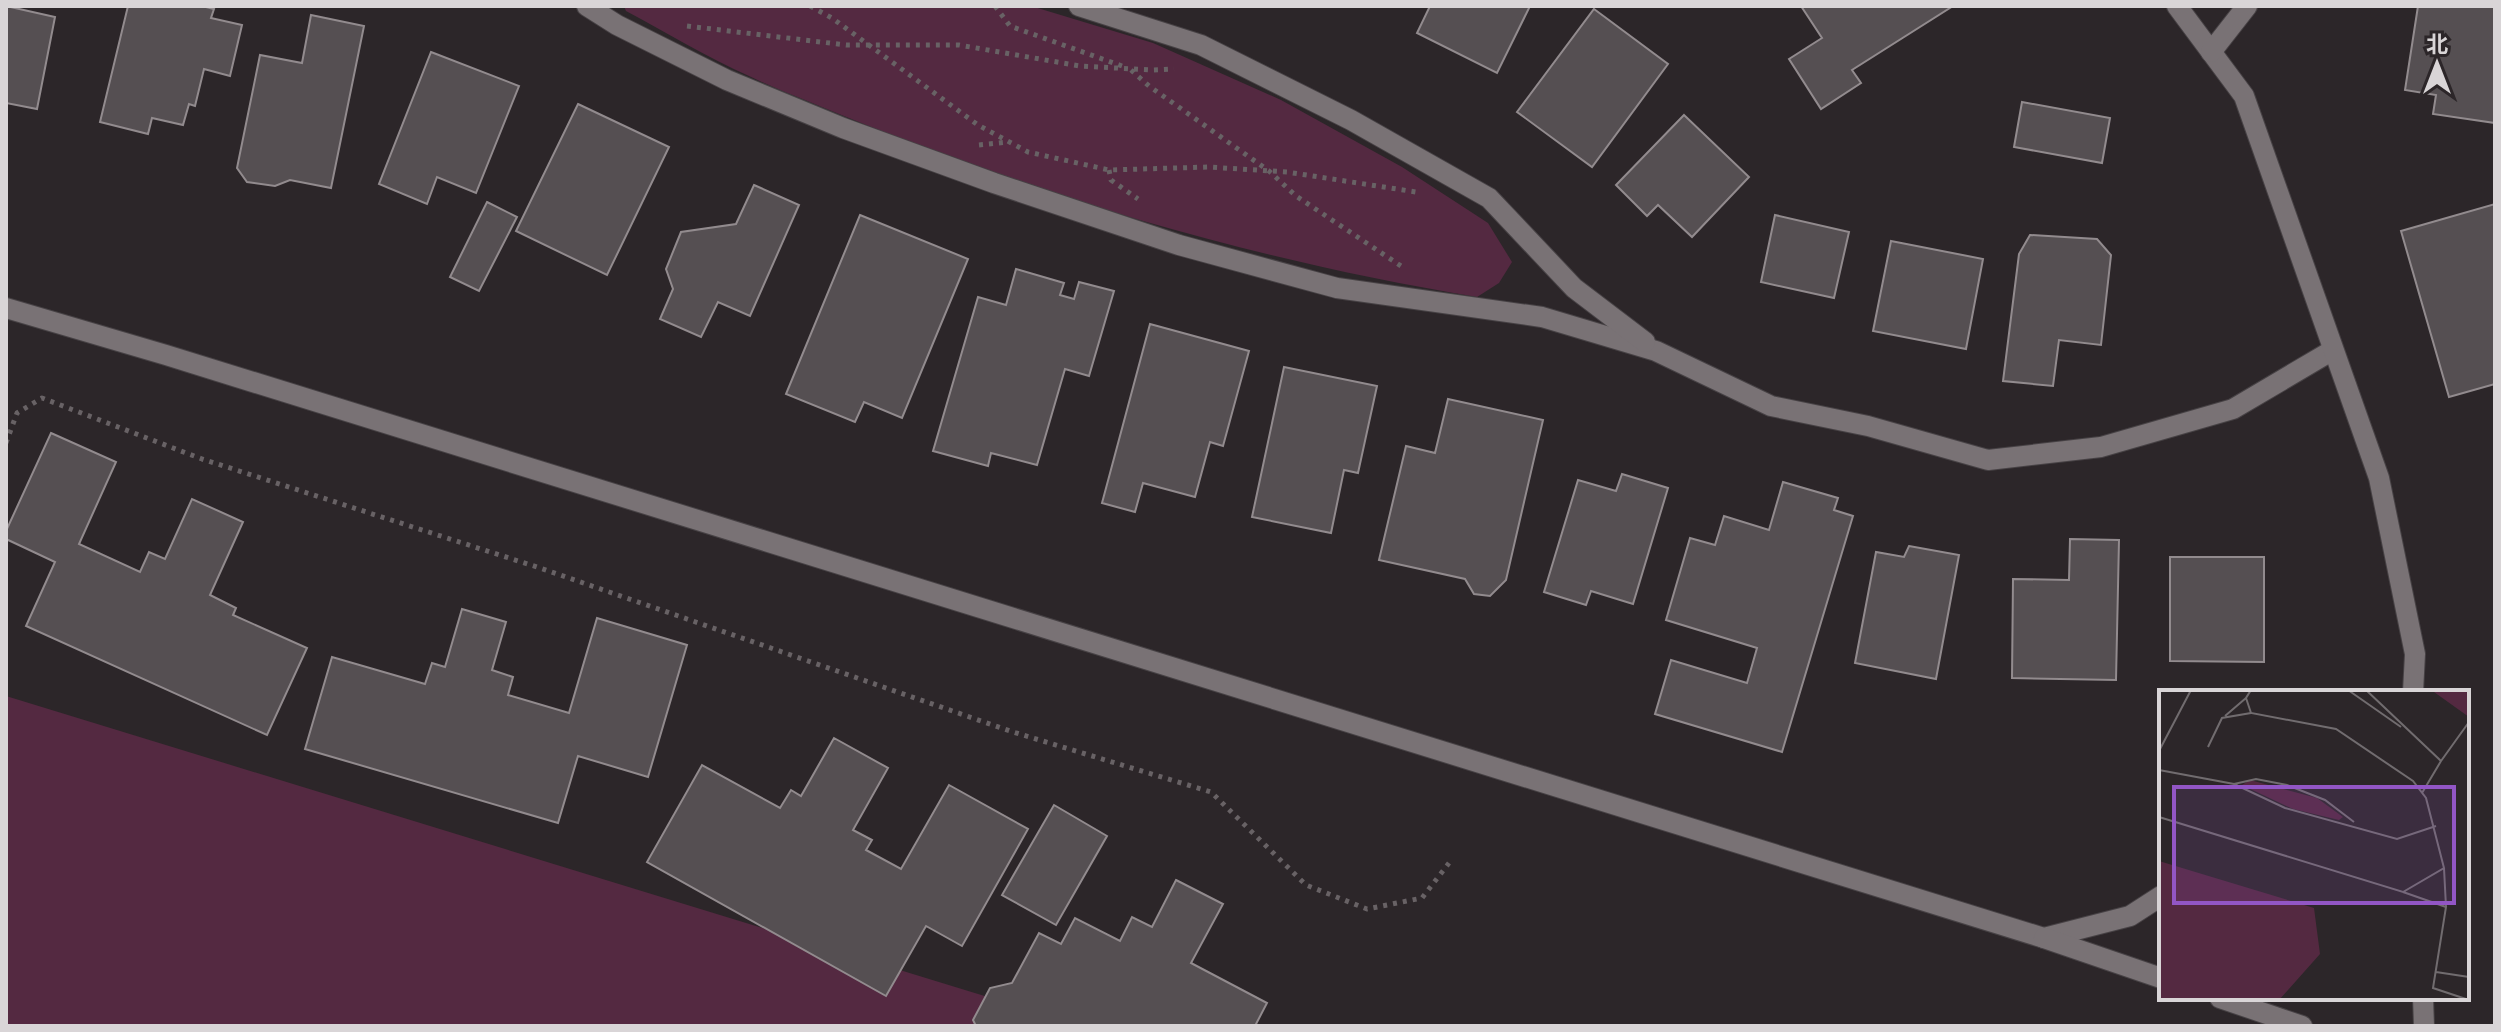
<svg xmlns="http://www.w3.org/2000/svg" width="2501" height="1032" font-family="'DejaVu Sans','Noto Sans SC',sans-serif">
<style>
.green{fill:#542941}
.building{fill:#554f52;stroke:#928b8e;stroke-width:2}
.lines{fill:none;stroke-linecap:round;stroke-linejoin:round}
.lane-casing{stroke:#474245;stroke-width:22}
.path{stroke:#686265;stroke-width:5;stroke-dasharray:4 6;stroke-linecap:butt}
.lane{stroke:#797275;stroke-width:20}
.inset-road{fill:none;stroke:#716c6f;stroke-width:2}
.view{fill:#9256c5;fill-opacity:0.15;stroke:#9256c5;stroke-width:4}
.inset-edge{fill:none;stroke:#d9d5d7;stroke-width:4}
</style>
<rect width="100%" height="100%" fill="#2c2629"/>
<!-- green -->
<g class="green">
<path d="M624,6H1031L1153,43L1281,100L1402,167L1488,223L1512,262L1499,283L1477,297C1260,261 1048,200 844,116C813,103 780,91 749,76C707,57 667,33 626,11Z"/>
<polygon points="6,696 1082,1026 6,1026"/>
</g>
<!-- building -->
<g class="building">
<polygon points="6,6 55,17 37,109 6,103"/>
<polygon points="128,6 202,6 214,9 211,18 242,25 230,76 204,69 195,106 189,104 183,125 152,118 148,134 100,122"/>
<polygon points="1430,6 1530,6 1497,73 1417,33"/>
<polygon points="1801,6 1953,6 1852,70 1861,83 1821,109 1789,59 1822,38"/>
<polygon points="2418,6 2495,6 2495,123 2433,114 2436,95 2405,90"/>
<polygon points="1594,9 1668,64 1592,167 1517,112"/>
<polygon points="311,15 364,26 331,188 290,180 275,186 247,182 237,168 260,55 302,63"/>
<polygon points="431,52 519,86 476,193 437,177 427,204 379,184"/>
<polygon points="2022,102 2110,118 2102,163 2014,147"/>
<polygon points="578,104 669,147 607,275 516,231"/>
<polygon points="1684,115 1749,177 1692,237 1658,205 1647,216 1616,185"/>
<polygon points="754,185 799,205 750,316 718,302 701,337 660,319 673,289 666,269 681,232 736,224"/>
<polygon points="487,202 517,217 479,291 450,277"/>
<polygon points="2495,204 2495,384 2449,397 2401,231"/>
<polygon points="860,215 968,259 902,418 864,402 855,422 786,394"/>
<polygon points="1775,215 1849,232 1834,298 1761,282"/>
<polygon points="2030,235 2097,239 2111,255 2101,345 2059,340 2053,386 2003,381 2019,254"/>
<polygon points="1891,241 1983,259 1966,349 1873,331"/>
<polygon points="1016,269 1064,283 1060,295 1074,299 1079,282 1114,291 1089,376 1065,369 1037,465 991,453 988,466 933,451 978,297 1006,305"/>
<polygon points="1150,324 1249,351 1223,446 1210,442 1195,497 1143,483 1135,512 1102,503"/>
<polygon points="1284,367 1377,386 1358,473 1344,470 1331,533 1252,517"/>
<polygon points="1448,399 1543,420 1506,580 1490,596 1474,594 1465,579 1379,560 1406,446 1435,453"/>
<polygon points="51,433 116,462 79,544 140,572 149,552 165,559 192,499 243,522 210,595 236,608 233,615 307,648 267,735 26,626 55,562 6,539 6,531"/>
<polygon points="1622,474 1668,488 1633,604 1591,591 1586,605 1544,592 1578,480 1616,491"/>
<polygon points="1783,482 1838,498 1834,510 1853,516 1782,752 1655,714 1671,660 1747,683 1757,648 1666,620 1690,538 1715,545 1724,516 1769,530"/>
<polygon points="2070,539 2119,540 2116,680 2012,678 2013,579 2069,580"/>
<polygon points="1909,546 1959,555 1936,679 1855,663 1876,552 1904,557"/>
<polygon points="2170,557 2264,557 2264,662 2170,661"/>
<polygon points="462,609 506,622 492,670 513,677 508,695 569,713 597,618 687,645 648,777 578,756 558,823 305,749 332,657 425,684 432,663 445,667"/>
<polygon points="834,738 888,768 853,830 872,840 866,850 901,869 949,785 1028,829 962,946 926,926 886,996 647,862 702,765 780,808 791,790 801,796"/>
<polygon points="1054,805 1107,836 1056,925 1002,895"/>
<polygon points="1176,880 1223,904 1191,963 1267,1003 1255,1026 976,1026 973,1020 990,988 1012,983 1039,933 1061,944 1075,918 1120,941 1132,917 1152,927"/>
</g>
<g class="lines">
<defs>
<g id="lane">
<polyline points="587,6 617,25 727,80 843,128 994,183 1179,245 1337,288 1542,317 1656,351 1771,406 1868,426 1988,460 2101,447 2233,409 2333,350"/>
<polyline points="1079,6 1201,45 1351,120 1489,198 1574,288 1645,342"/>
<polyline points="2177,6 2244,96 2379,478 2415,654 2413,692"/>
<polyline points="2211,52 2247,6"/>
<polyline points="6,308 166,355 2044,938 2130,916 2161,896"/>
<polyline points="2044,938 2161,978"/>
<polyline points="2220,998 2302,1026"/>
<polyline points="2423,998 2424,1026"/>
</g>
</defs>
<!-- lane casing -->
<use href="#lane" class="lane-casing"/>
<!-- path -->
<g class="path">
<polyline points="810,6 832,18 978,125 1028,152 1109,170 1208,167 1287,172 1416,192"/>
<polyline points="995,6 1010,26 1122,66"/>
<polyline points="687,26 846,45 959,45 1080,66 1152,70 1174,69"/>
<polyline points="1131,70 1149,86 1269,171 1296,196 1404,268"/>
<polyline points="979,145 1009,142"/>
<polyline points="1109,170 1111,180 1138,199"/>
<polyline points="6,443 17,413 42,398 202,459 540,568 1013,732 1211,792 1306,885 1367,909 1422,898 1449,863"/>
</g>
<!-- lane -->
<use href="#lane" class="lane"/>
</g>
<!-- overview -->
<g transform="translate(2159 690)">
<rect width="310" height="310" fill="#2c2629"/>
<path d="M273,0H310V27L275,2ZM91,90L158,108L184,127L180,130L134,119L83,95ZM0,171L155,218L161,264L120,310H0Z" fill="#542941"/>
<path class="inset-road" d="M189,0L242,37M207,0L282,71L263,103M66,26L87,8M49,57L63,28L92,23M0,61L32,0M282,71L310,32M0,80L75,94L126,118L238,149L277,136M75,94L97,89L128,95L166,110L195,132M0,127L244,202L285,178L267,108L254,91L177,39L92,23L87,8L92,0M285,178L287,217M244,202L287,217L274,298L310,310M277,282L310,287"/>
<path class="view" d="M15,97H295V213H15Z"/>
<rect width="310" height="310" class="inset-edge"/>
</g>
<!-- border -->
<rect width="2501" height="1032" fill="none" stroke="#d9d5d7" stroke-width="16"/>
<!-- north arrow -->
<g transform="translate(2437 64)" stroke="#2c2629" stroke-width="6" paint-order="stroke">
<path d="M0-6L14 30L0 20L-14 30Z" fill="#d9d5d7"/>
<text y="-12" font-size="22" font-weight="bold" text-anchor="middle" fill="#d9d5d7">北</text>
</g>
</svg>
